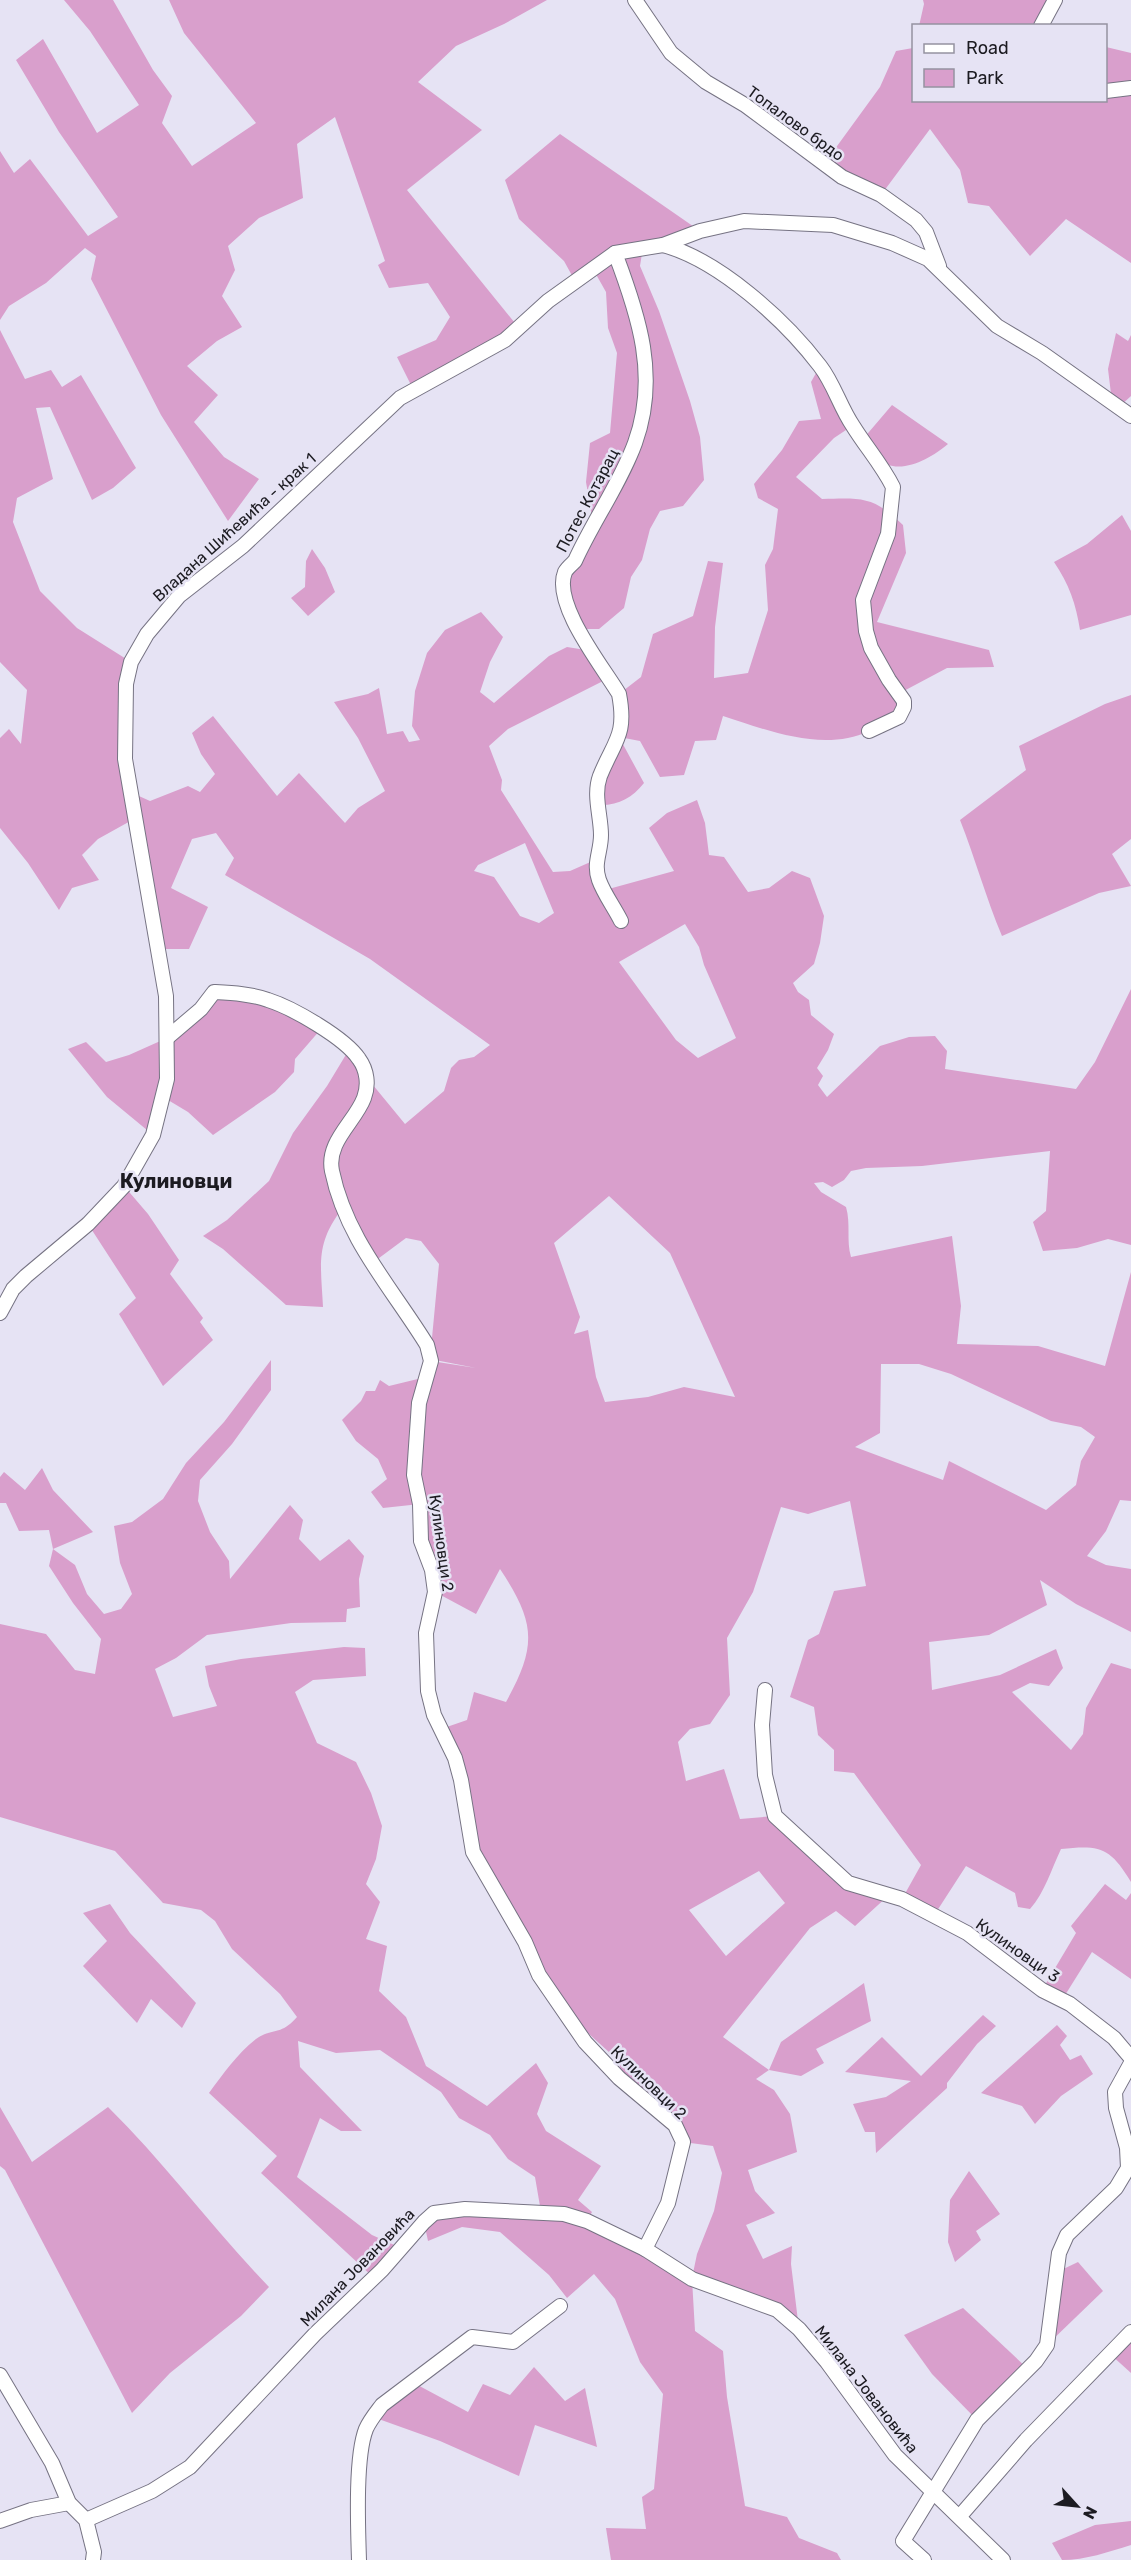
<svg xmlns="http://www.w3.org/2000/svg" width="1131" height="2560" font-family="Rubik,sans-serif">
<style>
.green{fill:#d99fcc;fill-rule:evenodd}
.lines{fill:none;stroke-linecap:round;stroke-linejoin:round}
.minor-casing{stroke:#767383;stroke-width:16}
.minor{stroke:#fff;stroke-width:14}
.labels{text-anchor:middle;stroke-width:5;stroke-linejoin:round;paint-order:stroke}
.street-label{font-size:16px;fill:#1c1b21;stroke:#e6e3f4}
.quarter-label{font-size:20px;font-weight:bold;fill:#1c1b21;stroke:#e6e3f4}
</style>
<rect width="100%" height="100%" fill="#e6e3f4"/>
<!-- green -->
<g class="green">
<polygon points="64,0 113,0 153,70 172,96 162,123 192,166 256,123 184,33 169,0 547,0 504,24 456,46 418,82 482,130 407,190 519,328 414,391 397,357 436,340 450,317 428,283 389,288 378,265 385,261 335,117 297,144 303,198 259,218 228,246 235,270 222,296 242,327 217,341 187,366 218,395 194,422 224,457 259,479 228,521 161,415 91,279 96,256 85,248 46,283 9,306 0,320 0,151 14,173 30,159 88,236 118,217 59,132 16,60 43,39 97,133 139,105 90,31"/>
<polygon points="923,0 1055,0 1041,25 919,26 924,4"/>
<polygon points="1106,47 1131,53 1131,263 1066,219 1030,256 989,206 968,203 960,170 930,129 881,195 824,164 880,87 896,51 913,48 914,100 1106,100"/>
<polygon points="560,134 700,231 643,247 640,266 659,311 690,401 700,437 704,480 683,506 660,511 650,529 642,560 631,577 624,608 599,629 579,629 564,584 593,523 586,482 590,443 610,433 617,353 608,328 606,292 593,269 575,281 564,261 519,219 505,180"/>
<path d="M0,330L25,379L51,370L62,387L81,375L136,468L113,488L92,500L50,407L36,408L53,479L17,498L13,522L40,591L77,628L131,662L130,792L150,801L188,786L200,792L215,774L201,754L192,733L213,716L277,796L299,773L345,823L358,808L385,791L358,738L334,702L368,694L379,688L387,734L403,731L409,742L420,740L412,726L415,691L427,653L445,630L481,612L503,637L490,662L480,692L494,703L549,656L567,647L592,651L609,678L508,729L489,746L502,780L501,790L553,872L570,871L595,860L605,890L674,871L649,828L667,813L697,800L705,823L709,855L724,857L748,892L769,888L792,871L810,878L824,916L820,943L814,964L793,983L798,992L809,1000L811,1015L834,1034L828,1050L817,1068L823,1076L818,1085L827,1097L880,1046L909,1037L935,1036L947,1051L945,1069L1076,1089L1095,1062L1131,989V1245L1108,1239L1077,1248L1043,1251L1033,1222L1046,1211L1050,1151L922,1166L866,1168L851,1171L844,1180L832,1187L823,1182L814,1183L821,1192L846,1207C851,1224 846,1240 851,1257L952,1236L961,1306L957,1344L1038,1346L1105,1366L1131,1272V1501L1120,1500L1106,1531L1087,1556L1106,1565L1131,1569V1632L1076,1604L1040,1580L1047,1605L989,1635L929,1642L932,1690L1000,1675L1056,1649L1063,1668L1049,1686L1030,1683L1012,1692L1071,1750L1083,1734L1086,1708L1111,1663L1131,1669V1882C1110,1847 1100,1845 1061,1849C1051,1870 1045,1892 1030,1909L1018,1907L1015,1893L966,1866L933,1917L902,1899L921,1865L854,1773L834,1771V1750L818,1735L814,1707L790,1697L808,1640L819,1634L834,1591L866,1586L850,1501L808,1514L781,1507L753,1592L727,1638L730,1695L710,1724L690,1729L678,1742L686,1781L724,1769L740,1819L775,1816L848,1883L889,1895L855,1926L836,1911L810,1928L723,2037L769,2070L781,2042L864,1983L871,2021L816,2049L824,2063L801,2076L769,2070L756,2079L774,2090L790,2114L797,2152L748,2170L755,2191L775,2213L746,2225L763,2259L792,2246L791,2264L799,2329L777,2310L692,2279L695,2331L723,2351L727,2397L745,2506L787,2517L799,2538L837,2553L841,2560H611L606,2528L646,2529L642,2497L654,2489L663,2394L640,2362L615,2299L594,2274L567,2298L549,2275L500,2232L462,2227L428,2241L424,2222L434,2213L541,2212L535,2177L508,2159L490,2135L459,2118L441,2092L380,2050L336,2053L298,2041L300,2067L362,2131H341L320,2118L297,2177L372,2235L401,2248L374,2278L261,2173L277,2156L209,2093C223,2074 237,2054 256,2039C271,2028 281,2036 297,2017L280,1994L232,1949L215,1921L201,1910L163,1903L115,1851L0,1817V1624L46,1634L75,1670L95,1674L101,1639L73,1603L49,1566L53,1549L49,1530L19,1531L6,1503H0V1477L4,1472L25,1490L42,1468L53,1490L93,1532L53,1549L75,1565L87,1594L104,1614L121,1609L132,1594L120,1563L114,1526L132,1522L163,1499L186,1463L224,1422L271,1360V1390L232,1444L200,1480L198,1501L210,1532L229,1561L230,1579L290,1505L303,1520L299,1539L320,1561L349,1539L364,1556L359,1579L360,1607L347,1609L346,1622L291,1623L207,1635L176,1658L155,1669L173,1717L217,1706L209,1686L205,1666L241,1659L344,1647L365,1648L366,1676L313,1680L295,1692L317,1743L356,1762L371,1793L382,1826L376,1859L366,1884L380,1902L366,1939L387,1946L379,1991L406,2017L426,2066L487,2106L536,2063L548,2083L537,2114L546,2131L601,2166L578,2200L592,2212L587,2221L692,2278L697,2254L714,2211L722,2173L713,2146L683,2142L619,2078L620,2062L559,2007L473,1852L441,1729L467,1720L474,1692L506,1702C537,1646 536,1623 500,1569L476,1614L435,1592L420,1504L383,1508L371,1492L387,1479L378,1459L356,1441L342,1420L361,1401L366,1391H375L380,1380L389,1386L426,1377L431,1361L476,1368L430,1359L439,1264L421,1241L406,1238L371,1264L342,1209C315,1244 321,1265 323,1307L286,1305L223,1249L203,1236L227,1220L269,1181L293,1133L327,1086L350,1048L368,1079L405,1124L444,1091L451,1068L459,1060L474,1057L490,1045L370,959L225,875L234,858L216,833L192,839L171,888L208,907L189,949H160L134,819L98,839L82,855L99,880L72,888L59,910L28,863L0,828V738L9,729L21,744L27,690L0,662ZM525,843L554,913L539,923L520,916L494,877L474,871L478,865ZM685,924L699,947L704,965L736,1038L698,1058L676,1040L619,962ZM609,1196L670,1253L735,1397L684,1387L648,1397L605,1402L596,1377L588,1330L574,1334L580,1317L554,1243ZM881,1364H919L951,1374L1051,1421L1081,1427L1095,1437L1081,1461L1076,1485L1046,1510L949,1461L943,1480L855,1447L880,1433ZM759,1871L785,1903L726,1956L689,1910Z"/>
<polygon points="1116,333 1128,341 1131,335 1131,396 1119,407 1112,402 1108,369"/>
<path d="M820,366L852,426L834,438L796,477L822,499C862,498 873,496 903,525L906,553L877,622L989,650L994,667L947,668L900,693L904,707C893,715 882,725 869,731C823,753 767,730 723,716L716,740L695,741L684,775L660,777L640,741L619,737L644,783C632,798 618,806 598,805L615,750L619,694L641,677L653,634L693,616L708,561L723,563L715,627L714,678L748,673L768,610L765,565L773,549L778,509L758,498L754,484L782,450L799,421L821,419L811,382Z"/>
<path d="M892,405L948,444C930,459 899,477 877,459C871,455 867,445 863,439Z"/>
<path d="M1122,515L1131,531V615L1080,630C1076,604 1069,584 1054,562L1087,544Z"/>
<polygon points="312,549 325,568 335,592 308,616 291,598 305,587 306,561"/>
<path d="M1131,695V839L1112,854L1131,886L1099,893L1002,936C986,898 975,858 960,820L1026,770L1019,746L1105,704Z"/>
<polygon points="214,992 235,993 321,1029 295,1059 294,1072 275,1092 213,1135 188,1112 163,1097 153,1135 107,1097 68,1049 86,1042 106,1062 129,1055 167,1038"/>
<polygon points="124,1186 148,1214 179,1260 170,1274 203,1318 200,1322 213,1340 163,1386 119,1314 136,1298 88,1224"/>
<polygon points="1105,1884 1126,1900 1131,1893 1131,1979 1092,1952 1062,2000 1042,1990 1076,1933 1071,1926"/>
<polygon points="110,1904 130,1933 196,2003 182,2028 151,1999 137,2023 83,1966 107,1941 83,1913"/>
<polygon points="983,2015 996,2026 977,2044 947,2083 947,2088 876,2153 875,2132 865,2132 853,2104 886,2097 911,2081 845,2072 882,2037 921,2076"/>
<polygon points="1057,2025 1067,2036 1060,2045 1070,2060 1081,2055 1093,2074 1061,2096 1035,2124 1022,2106 981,2093"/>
<path d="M0,2107L32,2162L108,2107C165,2163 213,2229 269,2287L241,2316L170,2373L132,2413L5,2170L0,2166Z"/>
<polygon points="969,2171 1000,2214 976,2231 981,2240 955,2262 948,2242 950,2200"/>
<polygon points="1078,2262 1103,2291 1047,2345 1055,2273"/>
<polygon points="963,2308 1028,2369 977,2420 932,2374 904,2335"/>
<polygon points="1131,2332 1131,2373 1110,2354"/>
<polygon points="534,2367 565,2401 585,2388 597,2447 535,2425 519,2476 440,2441 373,2417 412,2382 468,2412 483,2384 510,2395"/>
<path d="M1131,2521V2545C1108,2552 1086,2560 1062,2560L1052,2543L1095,2525Z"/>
</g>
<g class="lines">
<defs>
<g id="minor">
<polyline points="635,0 671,53 706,82 745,105 842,177 881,195 916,220 926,232 939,266"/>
<polyline points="1041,26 1055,0"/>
<polyline points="1106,91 1131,88"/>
<path d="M663,245C719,260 785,320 820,366C834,384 840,407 853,426C866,447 882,465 893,487L888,534L863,600L866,631L871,648L889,680L904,701V707L899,717L869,731"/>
<path d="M615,253C639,316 659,377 635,443C620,484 593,521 575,561C572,564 567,568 565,572C552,604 603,667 619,694C627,736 614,741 600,776C593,795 601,816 601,835C601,852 593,863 599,880C604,894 614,907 621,921"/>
<path d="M167,1038L201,1009L214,992C232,993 252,994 268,1000C293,1008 345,1038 359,1059C367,1070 369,1085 364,1098C355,1122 326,1142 332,1171C346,1239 392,1288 427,1345L431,1361L419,1403L414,1475L420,1504L421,1541L432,1570L435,1592L426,1633L428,1691L434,1715L455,1758L461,1780L473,1852L525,1942L539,1975L585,2042L619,2078L675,2125L683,2142L668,2203L645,2249"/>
<polyline points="0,1313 13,1289 26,1276 88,1224 124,1186 153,1135 167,1079 166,996 125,759 126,684 131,662 147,634 179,596 243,546 400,398 505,340 548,301 615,253 663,245 700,231 744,221 833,225 892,243 928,259 997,326 1042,353 1131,416"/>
<polyline points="765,1690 762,1725 765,1775 775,1816 848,1883 902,1899 967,1933 1042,1990 1070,2004 1114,2038 1131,2058"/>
<polyline points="0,2375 52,2463 69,2503 86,2520 94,2552 93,2560"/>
<polyline points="960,2516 1026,2440 1131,2332"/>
<polyline points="86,2520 152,2491 190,2467 315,2334 382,2270 424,2222 434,2213 465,2209 564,2214 587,2221 645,2249 692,2279 777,2310 799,2329 827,2362 895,2455 1003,2560"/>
<polyline points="0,2521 31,2510 69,2503"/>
<path d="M359,2560C358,2528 355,2457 366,2429C370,2420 376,2413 382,2405L472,2337L513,2342L560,2306"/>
<polyline points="924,2560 903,2541 977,2420 1036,2361 1047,2345 1059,2253 1067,2235 1116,2188 1128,2168 1127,2148 1116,2108 1115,2092 1131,2063"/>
</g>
</defs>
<!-- minor casing -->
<use href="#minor" class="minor-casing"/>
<!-- minor -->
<use href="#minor" class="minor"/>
</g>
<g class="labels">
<!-- street labels -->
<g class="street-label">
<text transform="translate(796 123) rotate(36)" y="6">Топалово брдо</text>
<text transform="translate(587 500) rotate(-62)" y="6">Потес Котарац</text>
<text transform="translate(234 527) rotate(-42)" y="6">Владана Шићевића - крак 1</text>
<text transform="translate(442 1543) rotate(82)" y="6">Кулиновци 2</text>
<text transform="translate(1018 1950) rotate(35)" y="6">Кулиновци 3</text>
<text transform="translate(649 2082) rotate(44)" y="6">Кулиновци 2</text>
<text transform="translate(357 2267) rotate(-46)" y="6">Милана Јовановића</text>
<text transform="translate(867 2389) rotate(52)" y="6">Милана Јовановића</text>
</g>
<!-- quarter labels -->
<g class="quarter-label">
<text x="176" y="1188">Кулиновци</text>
</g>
</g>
<!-- legend -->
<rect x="912" y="24" width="195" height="78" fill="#e6e3f4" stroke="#9593a0" stroke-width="1.5"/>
<rect x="924" y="44" width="30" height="9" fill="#ffffff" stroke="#9593a0" stroke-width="1.5"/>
<text x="966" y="54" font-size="18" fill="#1c1b21">Road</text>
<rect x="924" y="69" width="30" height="18" fill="#d99fcc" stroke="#9593a0" stroke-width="1.5"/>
<text x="966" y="84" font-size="18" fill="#1c1b21">Park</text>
<!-- north arrow -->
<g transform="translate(1077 2506) rotate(117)" stroke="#e6e3f4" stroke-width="4.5" paint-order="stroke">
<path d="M0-4.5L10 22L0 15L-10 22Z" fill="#1c1b21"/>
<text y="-9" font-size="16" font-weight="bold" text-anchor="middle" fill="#1c1b21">N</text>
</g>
</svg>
